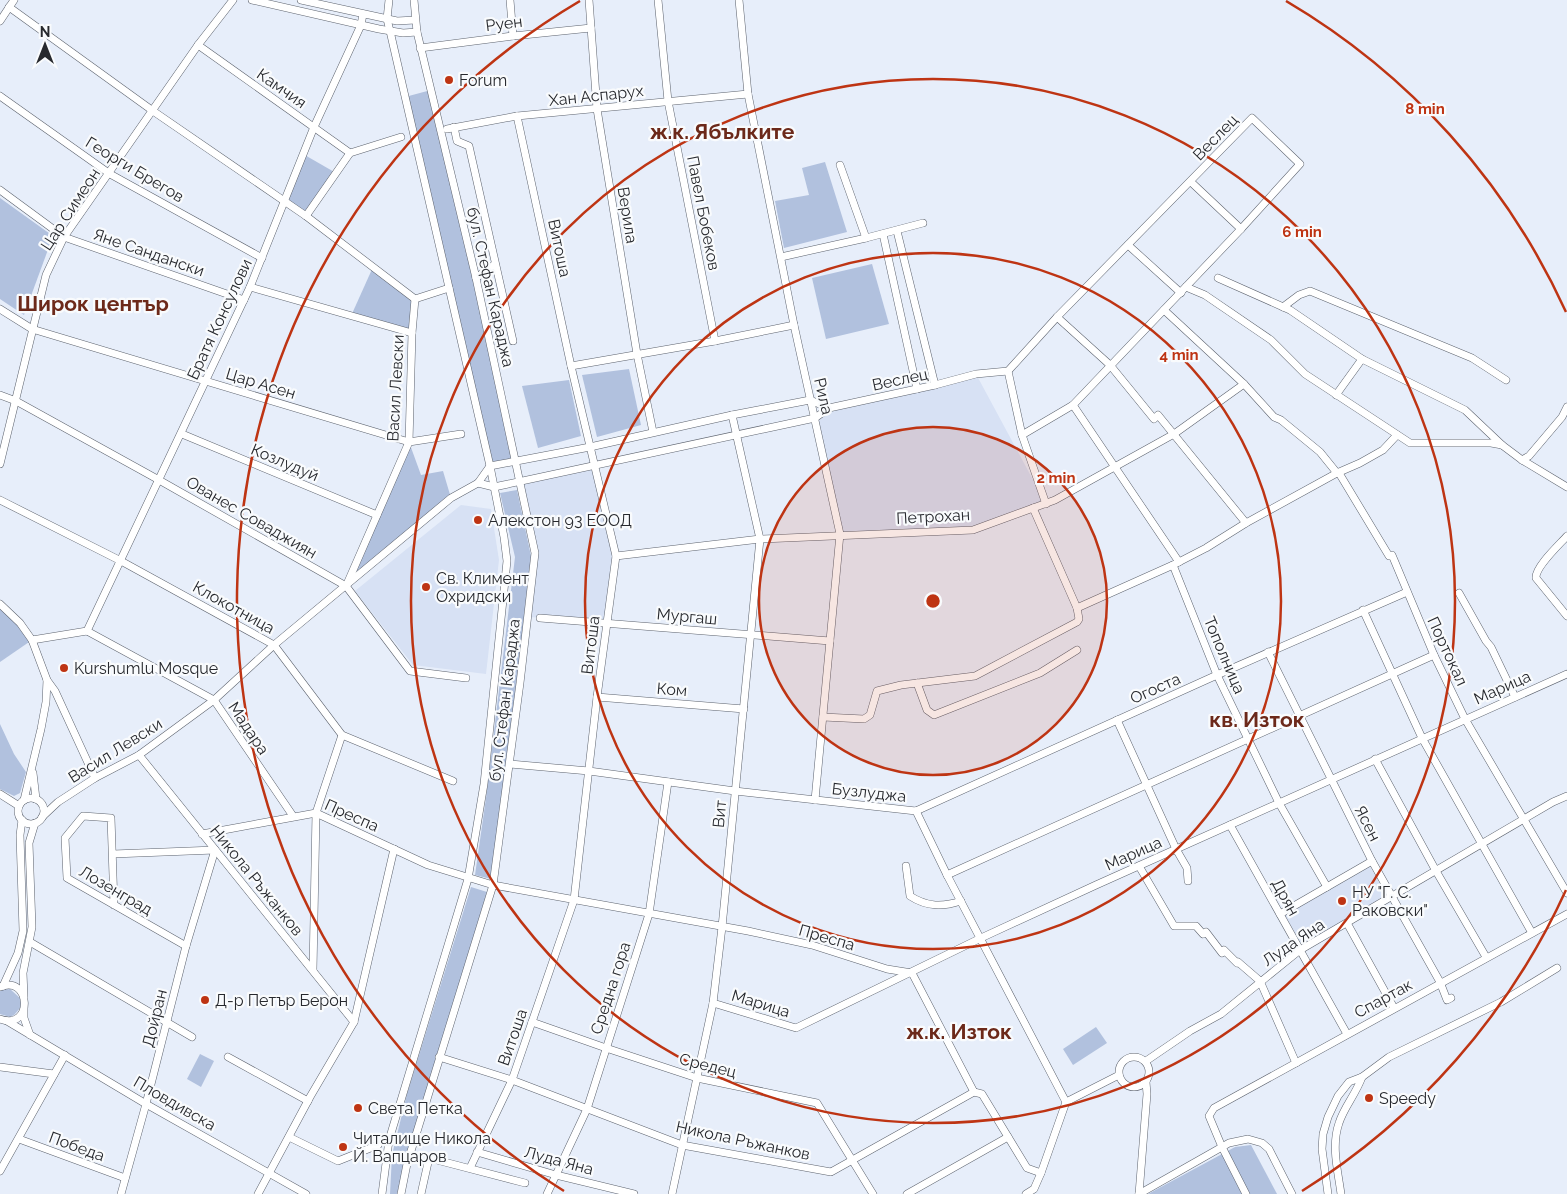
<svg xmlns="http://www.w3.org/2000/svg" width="1567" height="1194" font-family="Raleway,sans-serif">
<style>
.built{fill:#d7e1f4}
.green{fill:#b1c1de}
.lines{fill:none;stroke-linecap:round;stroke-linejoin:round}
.minor-casing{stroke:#5d636e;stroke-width:8}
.minor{stroke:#fff;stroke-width:7}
.ring{fill:none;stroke:#be3413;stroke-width:2.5}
.poi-dot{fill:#be3413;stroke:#f9fbfd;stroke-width:2}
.labels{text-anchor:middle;stroke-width:4.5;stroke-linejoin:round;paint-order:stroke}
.street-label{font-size:16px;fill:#27292e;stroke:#f9fbfd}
.poi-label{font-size:16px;fill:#27292e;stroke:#f9fbfd;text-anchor:start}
.district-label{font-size:21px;font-weight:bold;fill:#6c291a;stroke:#f9fbfd}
.centre{fill:#be3413;stroke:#f9fbfd;stroke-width:2.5}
.ring-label{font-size:15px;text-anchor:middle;font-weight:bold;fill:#be3413;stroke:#f9fbfd;stroke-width:4.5;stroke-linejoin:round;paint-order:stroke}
</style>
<rect width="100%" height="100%" fill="#e7eefa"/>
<!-- built -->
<g class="built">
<polygon points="976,374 1046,504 973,530 840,534 815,418 888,392"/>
<polygon points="594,466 616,556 607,622 529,617 535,553 519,482"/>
<polygon points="461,505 491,509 499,560 486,674 413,665 355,591"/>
<polygon points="1369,865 1387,896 1302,945 1284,914"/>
</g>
<!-- green -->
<g class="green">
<polygon points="431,90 515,461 490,466 405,97"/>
<polygon points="303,154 336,173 306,216 284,201"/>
<polygon points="825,162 847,232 784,248 775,201 809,195 802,168"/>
<polygon points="0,198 53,236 24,315 0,299"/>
<polygon points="872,264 889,324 826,339 812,278"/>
<polygon points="373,267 415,300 412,333 351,316"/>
<polygon points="629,369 641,425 597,437 582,375"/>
<polygon points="569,380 581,436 538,448 522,386"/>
<polygon points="409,442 421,475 443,471 451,498 346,586"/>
<polygon points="517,490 531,556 516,688 491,879 475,875 486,798 515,557 500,493"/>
<polygon points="0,604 32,640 0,662"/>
<polygon points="0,724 14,754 26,772 20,793 14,796 0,789"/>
<polygon points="471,887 487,892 406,1158 397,1194 390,1194 392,1155 407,1094"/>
<polygon points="10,989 21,999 21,1007 14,1015 10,1017 0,1014 0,990"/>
<polygon points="1096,1027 1107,1043 1073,1065 1063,1049"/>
<polygon points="200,1054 214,1061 201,1087 187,1079"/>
<polygon points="1251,1145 1277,1194 1148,1194 1235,1147"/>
</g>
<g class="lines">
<defs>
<g id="minor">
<polyline points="252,0 379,29 403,33 417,32"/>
<polyline points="301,0 397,21 415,20"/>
<polyline points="510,0 513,36"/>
<polyline points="589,0 597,109 637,354 653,432"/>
<polyline points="658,0 668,101 715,341"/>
<polyline points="739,0 748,94 794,325 840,534 815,800"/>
<polyline points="9,7 153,111 306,216 415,299 449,288"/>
<polyline points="0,21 14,0"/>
<polyline points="198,45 350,153"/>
<polyline points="420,48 513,36 591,28"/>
<polyline points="0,96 110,174 262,258"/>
<polyline points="454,127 457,141 469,146 513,341"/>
<polyline points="447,129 517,116 748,94"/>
<polyline points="840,165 866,238"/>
<polyline points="1191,182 1241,229"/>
<polyline points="0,190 64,237 244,300"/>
<polyline points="306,216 350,153 401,137"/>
<polyline points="897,231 935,385"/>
<polyline points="883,234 917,389"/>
<polyline points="1128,245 1181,293"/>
<polyline points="781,257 866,238 923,223"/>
<polyline points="476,278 495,264"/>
<polyline points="1218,278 1290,310 1362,359 1465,410 1502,445"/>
<polyline points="250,287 412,333"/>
<polyline points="1186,287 1205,295 1271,340 1305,374 1410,443 1491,443 1502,445 1522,460 1567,487"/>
<polyline points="1283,307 1299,295 1310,291 1472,358 1506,380"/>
<polyline points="0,309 32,329 409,442 461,434"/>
<polyline points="1164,310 1244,384 1274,417 1281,420 1320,452 1337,473"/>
<polyline points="1057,317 1110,365 1154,419 1158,415 1246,523"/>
<polyline points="571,366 715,341 794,325"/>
<polyline points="1008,371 1022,435 1046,504"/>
<polyline points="0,395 16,401 159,480 346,586 410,671 466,678"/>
<polyline points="1336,395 1362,359"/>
<polyline points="1073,405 1179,562"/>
<polyline points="182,434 377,515"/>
<polyline points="1522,460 1529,456 1562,417 1567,407"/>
<polyline points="0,464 46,275 64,237 198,45 233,0"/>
<polyline points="1339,473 1389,556 1392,555 1434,655 1465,719 1567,893"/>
<polyline points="478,483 494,487 815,418 829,408 935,385 976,374 1008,371 1057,317 1252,118 1300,164 1241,229 1073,405 1022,435"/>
<polyline points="0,500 121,561 274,645 342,735 453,781"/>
<polyline points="1033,508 1077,608"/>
<path d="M1567,536C1559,545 1535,567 1536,578L1567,616"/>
<polyline points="616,556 760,539 973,530 1055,500 1174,434 1244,384"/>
<polyline points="1173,565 1217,675 1279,803 1327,887"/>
<polyline points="347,584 409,442 412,333 415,299"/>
<polyline points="1459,593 1486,641 1491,647 1515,697"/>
<polyline points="0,604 20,623 32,640 47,680 46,702 41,729 24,800"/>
<polyline points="1363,610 1422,738 1532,933"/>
<polyline points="540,618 830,641"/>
<polyline points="87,631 250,287 314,127 361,25 363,14"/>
<polyline points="87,631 214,700 293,816"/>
<polyline points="32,640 87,631"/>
<polyline points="1268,652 1372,861 1440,982 1447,1000 1451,998"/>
<polyline points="47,680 55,691 95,778"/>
<polyline points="917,683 927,710 934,715 1040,673 1077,650"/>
<polyline points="597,697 744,709"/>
<polyline points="823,717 864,719 870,715 877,691 901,685 975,676 1077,622 1079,619 1077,608 1173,565 1206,548 1246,523 1337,473 1360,463 1383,450 1397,435"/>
<polyline points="1117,720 1176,849 1187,868 1188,881"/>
<polyline points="139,755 354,1022"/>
<polyline points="1375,759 1436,871 1486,957"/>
<polyline points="510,764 589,771 735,791 916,811"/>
<polyline points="33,773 36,799"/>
<polyline points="0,794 19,806"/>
<circle cx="31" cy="811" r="13"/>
<polyline points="916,811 1217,675 1407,592"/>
<polyline points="916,811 947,875 1066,1102"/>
<polyline points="42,817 58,802 95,778 139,755 214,700 274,645 451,498 478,483 490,466 590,447 732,415 810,400 829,408"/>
<polyline points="1230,825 1347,1034"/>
<polyline points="202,834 316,813 428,865 493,885 748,931 812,945 887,969 912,973 974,1092 982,1094 1027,1168 1041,1173"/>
<polyline points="113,854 215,850 186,946 146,1104 121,1194"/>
<path d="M906,866L910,896C927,907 943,907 961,901"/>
<polyline points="1139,866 1174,926 1196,926 1203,934 1206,932 1222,953 1224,950 1237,963 1238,962 1260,981 1296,1063"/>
<polyline points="947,875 1434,655"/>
<polyline points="114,905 111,818 83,816 65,838 67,878 186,946"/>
<polyline points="1280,914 1372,861"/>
<polyline points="1347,923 1394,1008"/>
<polyline points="30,942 192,1037"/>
<polyline points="313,970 316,813 342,735"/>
<polyline points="3,986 18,953 23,931 20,835 22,820"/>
<path d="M0,987C31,974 34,1031 0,1019"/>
<polyline points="24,997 23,973 32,927 29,843 35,823"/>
<polyline points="713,1003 796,1028 981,938 1096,885 1567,674"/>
<polyline points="24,1010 24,1018 30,1035"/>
<polyline points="7,1021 146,1104 306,1194"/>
<polyline points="532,1022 606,1048 697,1078 817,1103 873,1194"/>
<circle cx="1134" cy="1072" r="15"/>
<polyline points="228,1057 308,1101"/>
<polyline points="439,1057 512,1080 682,1145 831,1172 974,1092"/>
<polyline points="1146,1061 1190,1031 1221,1014 1300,950 1553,802 1567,796"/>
<polyline points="0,1067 54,1074"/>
<polyline points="289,1137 338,1161 378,1145"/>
<polyline points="19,1139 125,1178"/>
<polyline points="477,1152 556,1175 634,1194"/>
<polyline points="470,1168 512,1080 574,900 597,697 616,556 571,366 517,116"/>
<polyline points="0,1171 65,1055"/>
<polyline points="258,1194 310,1097 354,1022 394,849"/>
<polyline points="382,1194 389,1140 468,879 484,784 507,561 504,537 490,466 390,31 387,19 389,0"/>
<polyline points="401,1194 407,1164 493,885 520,683 535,553 476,278 417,32 414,0"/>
<polyline points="421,1194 429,1158 525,1183"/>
<polyline points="547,1194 587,1109 649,914 668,782"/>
<polyline points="672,1194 713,1003 722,927 760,539 732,415"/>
<polyline points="907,1194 1008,1137"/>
<polyline points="1026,1194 1034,1189 1041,1173 1066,1102 1119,1075"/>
<polyline points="1139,1194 1229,1143 1248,1139 1262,1143 1269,1149 1292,1194"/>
<polyline points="1139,1194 1147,1094 1146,1082"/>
<polyline points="1246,1194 1222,1147 1209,1116 1214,1108 1567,914"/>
<polyline points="1328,1194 1322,1149 1323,1134 1328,1117 1338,1096 1349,1082 1362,1077 1389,1057 1501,1002 1557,968"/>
<path d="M1341,1194C1338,1171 1331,1146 1339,1123C1344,1107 1356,1094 1362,1077"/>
</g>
</defs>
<!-- minor casing -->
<use href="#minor" class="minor-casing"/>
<!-- minor -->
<use href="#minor" class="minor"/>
</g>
<!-- distance rings -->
<circle cx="933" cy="601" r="174" fill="#be3413" fill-opacity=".12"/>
<g class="ring">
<circle cx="933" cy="601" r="174"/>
<circle cx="933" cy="601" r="348"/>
<circle cx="933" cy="601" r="522"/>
<path d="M1566 890A696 696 0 0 1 1302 1191M564 1191A696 696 0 0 1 580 1M1286 1A696 696 0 0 1 1566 312"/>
</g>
<!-- markers -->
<g class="poi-dot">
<circle cx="449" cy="80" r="5"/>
<circle cx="478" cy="520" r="5"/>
<circle cx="426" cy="587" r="5"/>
<circle cx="64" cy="668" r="5"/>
<circle cx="1342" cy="901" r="5"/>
<circle cx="205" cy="1000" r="5"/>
<circle cx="1369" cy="1098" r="5"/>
<circle cx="358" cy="1108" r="5"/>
<circle cx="343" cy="1147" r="5"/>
</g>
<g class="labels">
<!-- street labels -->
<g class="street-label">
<text transform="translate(504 23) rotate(-7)" y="6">Руен</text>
<text transform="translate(282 88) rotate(35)" y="6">Камчия</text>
<text transform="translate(596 95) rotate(-6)" y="6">Хан Аспарух</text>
<text transform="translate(1215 137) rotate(-46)" y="6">Веслец</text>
<text transform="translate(135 169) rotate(31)" y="6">Георги Брегов</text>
<text transform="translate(70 209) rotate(-57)" y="6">Цар Симеон</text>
<text transform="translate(704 213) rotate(79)" y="6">Павел Бобеков</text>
<text transform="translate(628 215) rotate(81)" y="6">Верила</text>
<text transform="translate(560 248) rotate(78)" y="6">Витоша</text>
<text transform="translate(149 252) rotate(19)" y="6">Яне Сандански</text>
<text transform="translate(491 287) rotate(77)" y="6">бул. Стефан Караджа</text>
<text transform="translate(219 319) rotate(-65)" y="6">Братя Консулови</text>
<text transform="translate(900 379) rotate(-12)" y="6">Веслец</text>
<text transform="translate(261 383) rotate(17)" y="6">Цар Асен</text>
<text transform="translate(395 388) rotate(-87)" y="6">Васил Левски</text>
<text transform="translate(824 396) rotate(77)" y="6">Рила</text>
<text transform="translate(285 462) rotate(23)" y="6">Козлудуй</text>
<text transform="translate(933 516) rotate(-3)" y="6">Петрохан</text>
<text transform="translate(252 517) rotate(30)" y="6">Ованес Соваджиян</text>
<text transform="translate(234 607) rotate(29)" y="6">Клокотница</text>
<text transform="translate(687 616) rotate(5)" y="6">Мургаш</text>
<text transform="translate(590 645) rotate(-83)" y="6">Витоша</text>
<text transform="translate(1448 651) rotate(65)" y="6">Портокал</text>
<text transform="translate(1225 655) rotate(67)" y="6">Тополница</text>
<text transform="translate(1502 687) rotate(-24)" y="6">Марица</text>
<text transform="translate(1155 688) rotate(-24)" y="6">Огоста</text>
<text transform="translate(672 689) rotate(5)" y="6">Ком</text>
<text transform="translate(504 700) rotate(-83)" y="6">бул. Стефан Караджа</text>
<text transform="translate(249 728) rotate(56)" y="6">Мадара</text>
<text transform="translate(115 750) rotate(-32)" y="6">Васил Левски</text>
<text transform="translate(869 792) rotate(6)" y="6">Бузлуджа</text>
<text transform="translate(719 814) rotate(-85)" y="6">Вит</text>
<text transform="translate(352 815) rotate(24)" y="6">Преспа</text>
<text transform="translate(1368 823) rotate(63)" y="6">Ясен</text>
<text transform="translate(1133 853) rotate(-24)" y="6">Марица</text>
<text transform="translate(257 880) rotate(51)" y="6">Никола Ръжанков</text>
<text transform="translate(116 890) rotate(30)" y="6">Лозенград</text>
<text transform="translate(1286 897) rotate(61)" y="6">Дрян</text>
<text transform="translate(827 937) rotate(16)" y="6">Преспа</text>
<text transform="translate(1293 942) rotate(-34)" y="6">Луда Яна</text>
<text transform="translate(610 988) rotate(-72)" y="6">Средна гора</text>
<text transform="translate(1383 998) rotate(-29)" y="6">Спартак</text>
<text transform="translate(761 1003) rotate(17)" y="6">Марица</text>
<text transform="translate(154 1018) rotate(-76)" y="6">Дойран</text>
<text transform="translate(512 1037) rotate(-71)" y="6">Витоша</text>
<text transform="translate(708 1065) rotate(14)" y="6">Средец</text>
<text transform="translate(175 1103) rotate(30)" y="6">Пловдивска</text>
<text transform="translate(743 1140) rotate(12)" y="6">Никола Ръжанков</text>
<text transform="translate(77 1146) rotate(20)" y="6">Победа</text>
<text transform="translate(559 1160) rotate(15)" y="6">Луда Яна</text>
</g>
<!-- poi labels -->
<g class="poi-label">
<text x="459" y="86">Forum</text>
<text x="488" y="526">Алекстон 93 ЕООД</text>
<text x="436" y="584">Св. Климент<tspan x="436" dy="18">Охридски</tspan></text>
<text x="74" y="674">Kurshumlu Mosque</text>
<text x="1352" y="898">НУ "Г. С.<tspan x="1352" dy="18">Раковски"</tspan></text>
<text x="215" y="1006">Д-р Петър Берон</text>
<text x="1379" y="1104">Speedy</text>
<text x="368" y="1114">Света Петка</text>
<text x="353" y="1144">Читалище Никола<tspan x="353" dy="18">Й. Вапцаров</tspan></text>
</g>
<!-- district labels -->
<g class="district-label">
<text x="722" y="139">ж.к. Ябълките</text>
<text x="93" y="311">Широк център</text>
<text x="1257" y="727">кв. Изток</text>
<text x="959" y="1039">ж.к. Изток</text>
</g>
</g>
<circle cx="933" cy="601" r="8" class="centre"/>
<g class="ring-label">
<text x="1425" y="114">8 min</text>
<text x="1302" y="237">6 min</text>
<text x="1179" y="360">4 min</text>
<text x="1056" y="483">2 min</text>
</g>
<!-- north arrow -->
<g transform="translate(45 45)" stroke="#f9fbfd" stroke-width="4" paint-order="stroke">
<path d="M0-4L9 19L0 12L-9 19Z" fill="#27292e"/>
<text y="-8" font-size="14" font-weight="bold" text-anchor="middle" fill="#27292e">N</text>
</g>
</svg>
